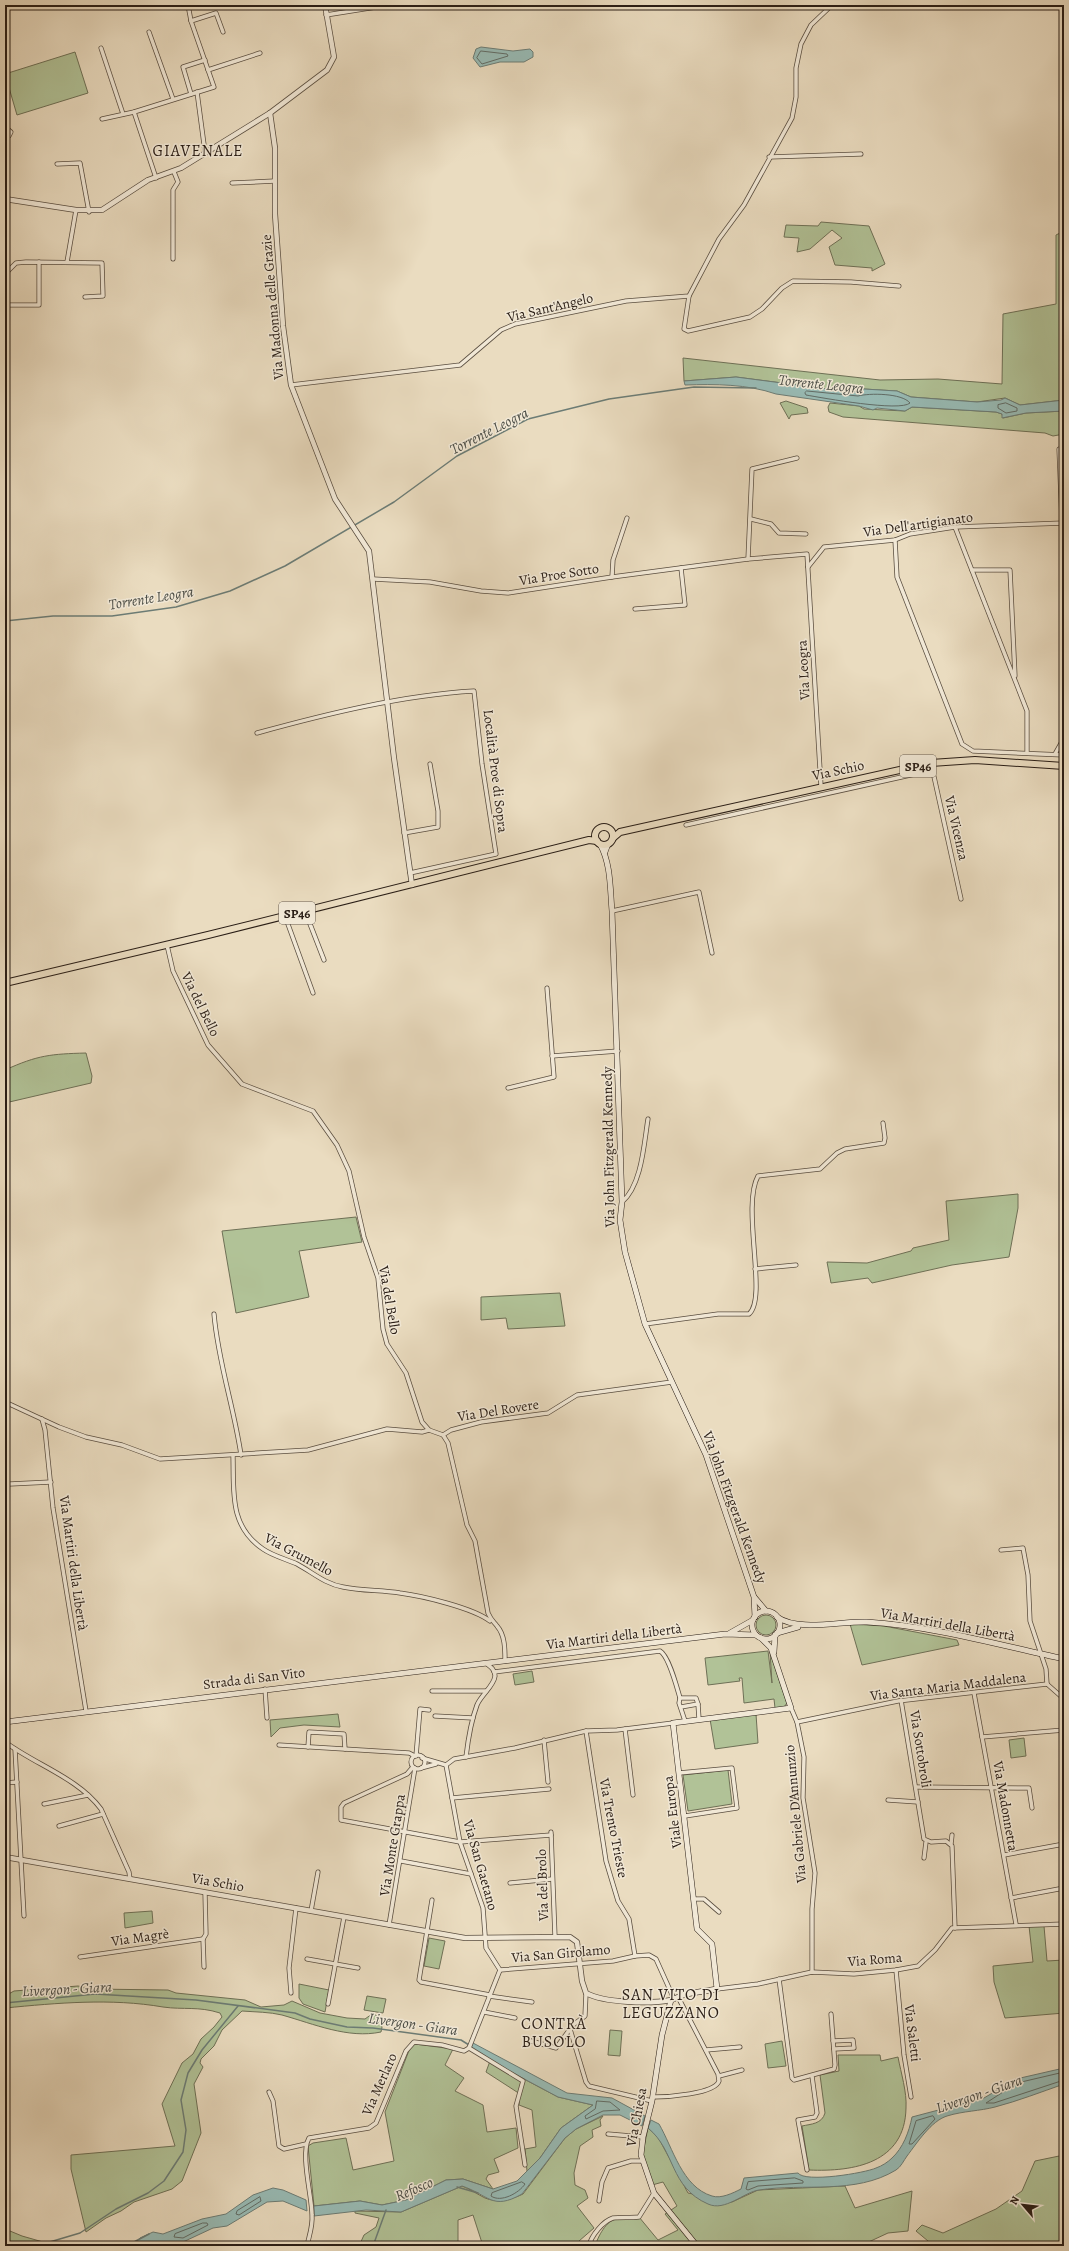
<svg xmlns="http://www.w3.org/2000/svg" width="1069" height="2251" font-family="Alegreya,serif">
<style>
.green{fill:#b1c297;stroke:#6e7056}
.water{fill:#98bbb5;stroke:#6c7c75}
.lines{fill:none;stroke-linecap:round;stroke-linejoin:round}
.shore{stroke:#616c66;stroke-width:1}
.stream{stroke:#6c7c75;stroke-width:1.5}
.minor-casing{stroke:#5a4e40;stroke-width:5}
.tertiary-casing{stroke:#5a4e40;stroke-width:6}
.secondary-casing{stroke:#2a1e16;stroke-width:6}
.primary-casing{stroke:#2a1e16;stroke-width:8}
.minor{stroke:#f1e8d6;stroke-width:3.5}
.tertiary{stroke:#f1e8d6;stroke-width:4.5}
.secondary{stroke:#f1e8d6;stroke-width:5}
.primary{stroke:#eadcc0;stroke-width:6}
.labels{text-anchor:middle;stroke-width:3;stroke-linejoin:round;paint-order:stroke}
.shield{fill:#f1e8d6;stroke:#665b50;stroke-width:1}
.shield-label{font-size:13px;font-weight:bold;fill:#2a1e16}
.street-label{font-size:14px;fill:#2a1e16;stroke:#f1e8d6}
.water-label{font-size:15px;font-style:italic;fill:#4b4d46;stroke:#f1e8d6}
.quarter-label{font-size:16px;letter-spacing:1px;fill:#2a1e16;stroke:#f1e8d6}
</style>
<rect width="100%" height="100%" fill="#eadcc0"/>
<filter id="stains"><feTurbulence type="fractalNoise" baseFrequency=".005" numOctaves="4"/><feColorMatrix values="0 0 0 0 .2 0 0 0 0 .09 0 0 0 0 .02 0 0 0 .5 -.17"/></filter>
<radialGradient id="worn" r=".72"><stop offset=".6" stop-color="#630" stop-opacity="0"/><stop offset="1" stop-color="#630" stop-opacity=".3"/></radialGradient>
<!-- green -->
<g class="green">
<polygon points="75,52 88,93 17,115 5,74"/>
<polygon points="821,222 869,226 885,264 872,271 872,268 835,265 829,247 842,238 832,230 810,249 797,252 799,238 784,237 786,225 818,226"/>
<polygon points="1064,231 1064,400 1020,405 1005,398 977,402 911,397 897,391 864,389 858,392 828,389 736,377 684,381 683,358 880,380 938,379 1002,384 1003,314 1056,304 1056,235"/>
<polygon points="786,401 807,408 808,413 791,415 789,419 780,403"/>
<polygon points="830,403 859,406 864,409 905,411 912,407 996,412 1002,414 1003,418 1026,413 1064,411 1064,434 1053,436 1045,433 843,417 829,412 828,407"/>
<path d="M86,1053L92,1076L91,1083L5,1103V1070C38,1055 51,1054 86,1053Z"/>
<polygon points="1018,1194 1018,1208 1009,1257 952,1265 872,1283 868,1278 831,1283 827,1262 867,1263 911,1251 913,1248 949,1240 946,1201"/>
<polygon points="356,1217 362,1242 299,1251 309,1297 236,1313 222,1231"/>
<polygon points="560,1293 565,1326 508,1329 506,1318 481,1320 481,1297"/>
<circle cx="766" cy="1625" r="10"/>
<polygon points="850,1624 884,1626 957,1640 959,1645 862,1665"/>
<polygon points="768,1651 772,1683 770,1652 787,1703 784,1707 775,1708 774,1699 744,1703 742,1678 739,1678 740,1681 708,1685 705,1658"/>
<polygon points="532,1671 534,1682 515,1685 513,1674"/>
<polygon points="338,1714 340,1727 304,1725 280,1728 271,1737 270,1720"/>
<polygon points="756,1714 758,1743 715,1749 710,1719"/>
<polygon points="1024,1738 1026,1756 1011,1758 1009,1740"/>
<polygon points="728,1770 732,1804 688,1811 683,1775"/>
<polygon points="152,1911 153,1923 125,1928 124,1913"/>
<polygon points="1029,1926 1044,1926 1047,1961 1064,1960 1064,2013 1005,2018 994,1982 993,1966 1033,1962"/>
<polygon points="429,1938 445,1941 439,1969 424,1966"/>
<polygon points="299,1984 329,1990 325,2012 303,2004 299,1998"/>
<path d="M78,1986L92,1989L168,1990L176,1993L245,2000L261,2007L284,2005L292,2001L320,2013L347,2018L365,2019L372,2014L376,2015L382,2027L381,2032C348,2039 314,2024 282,2015C270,2012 255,2012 242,2011L222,2030L214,2046L201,2059L200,2063L203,2067L194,2084L201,2133L182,2181L172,2189L134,2202L121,2211L106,2218L86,2232L71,2169V2155L175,2146L162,2104L182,2063L193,2054L201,2039L214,2027L222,2017L220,2013C198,2006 184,2010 163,2007C111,1998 57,2003 5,2008V1996L14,1991Z"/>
<polygon points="367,1996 386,1999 383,2013 364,2010"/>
<polygon points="610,2030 622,2031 620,2056 608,2055"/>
<polygon points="782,2041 786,2066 768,2068 765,2044"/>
<polygon points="415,2044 453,2049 445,2065 464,2078 455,2091 483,2105 487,2132 516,2128 518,2148 494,2159 499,2172 488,2175 486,2179 493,2189 463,2179 446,2180 406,2200 382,2205 360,2201 314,2206 308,2146 313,2143 346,2138 353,2170 394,2161 385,2112 410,2048"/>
<path d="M838,2055H880L881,2061L898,2057C901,2073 907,2092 906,2108C905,2163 854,2172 809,2170L802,2126C811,2124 822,2124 825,2113L820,2075L839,2071Z"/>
<polygon points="490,2061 558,2097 593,2105 561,2128 540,2158 527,2171 525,2149 536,2147 532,2110 519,2105 520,2094 486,2072"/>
<path d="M603,2116L600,2120L601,2126L592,2130L593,2137L580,2146L574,2173L575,2185L585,2190L588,2198L577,2206L594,2228L579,2241L577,2246H483L473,2215L458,2220V2246H359L364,2235L376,2227L379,2218L355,2213V2211L401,2212L462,2186C470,2189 477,2194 485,2198C496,2203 513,2199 523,2194L565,2138L576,2129Z"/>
<path d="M648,2128L658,2137L688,2193L732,2202L758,2190L845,2186L855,2208L912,2191L908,2231L888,2233L860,2246L787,2244L595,2246C598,2237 606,2220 617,2219C625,2218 632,2221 639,2217L658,2240L678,2230L665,2214L677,2206L663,2182L652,2185L642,2157Z"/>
<polygon points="1064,2155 1064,2246 934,2246 916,2231 922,2225 943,2233 996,2209 1022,2191 1035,2161"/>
<polygon points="10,2231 22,2236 50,2244 5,2246 5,2234"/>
</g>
<!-- water -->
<g class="water">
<polygon points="481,47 513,51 530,49 533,52 533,57 524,62 500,62 480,67 473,58 476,49"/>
<path d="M736,377L828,389L858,392L864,389L897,391L911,397L977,402L1001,400L1005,398L1020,405L1064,400V411L1026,413L1002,418V414L996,412L912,407L905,411L877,408L873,410L859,406L776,394C747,384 715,384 685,385L684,381Z"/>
<path d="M473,2043L567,2093L612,2098L645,2116L642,2126L620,2115H603L576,2129L565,2138L522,2194C492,2211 489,2195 462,2186L401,2212L366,2210L314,2216V2206L360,2201L382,2205L406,2200L446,2180L463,2179L493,2189L517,2181L540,2158L561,2128L593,2105L558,2097L470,2050Z"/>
<path d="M1064,2068V2084C1041,2092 1018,2101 995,2107C980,2111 963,2111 947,2116C931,2121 917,2143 907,2156C904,2160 901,2167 896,2170C855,2195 804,2183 759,2190C744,2192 725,2212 708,2204C669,2187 676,2151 648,2128L651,2120L659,2124C673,2148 682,2187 712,2196C721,2199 733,2193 741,2189L744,2178L798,2173C805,2183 865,2173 876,2168C882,2166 888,2162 892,2158C903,2148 909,2132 912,2117L984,2098L1016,2079Z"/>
<polygon points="273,2188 283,2190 306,2200 307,2211 283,2201 267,2202 227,2226 213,2228 183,2242 148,2243 146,2246 132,2246 140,2238 153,2232 163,2234 202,2219 226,2214 253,2195"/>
</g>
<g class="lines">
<!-- shore -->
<g class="shore">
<polygon points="481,51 507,54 508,56 482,64 477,58"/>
<path d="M807,391L858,396C869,393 902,393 910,403C900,412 823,398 806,395L805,393Z"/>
<polygon points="1006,403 1017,408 1017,411 1006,413 998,408 998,405"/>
<polyline points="1064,2072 1017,2083 986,2103 994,2103 1064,2080"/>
<polygon points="597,2101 610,2102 620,2110 603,2111 586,2119 585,2116 595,2109"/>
<polygon points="933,2116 935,2119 912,2144 909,2144 916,2121"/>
<polygon points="795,2178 803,2181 803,2183 758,2186 748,2190 746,2189 748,2182"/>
<path d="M522,2182L525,2184C519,2193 501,2203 491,2196L492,2193Z"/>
<polygon points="260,2197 261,2201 239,2215 236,2214 237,2211"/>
<polygon points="203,2223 207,2223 208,2225 183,2238 174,2237 175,2234"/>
</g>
<!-- stream -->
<g class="stream">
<polyline points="5,621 53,616 112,616 176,607 230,591 285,566 394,502 457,456 528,419 609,399 694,387 756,388"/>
<polyline points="5,2003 95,1994 196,2000 295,2013 310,2019 347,2027 373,2028 461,2040 469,2045"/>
<polyline points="457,2187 478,2193"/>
<polyline points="43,2244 80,2233 116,2209 148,2193 164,2181 183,2152 186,2130 181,2100 188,2073 202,2050 238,2006"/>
<polyline points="131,2246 132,2243 149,2234"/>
<polyline points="373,2246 386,2210"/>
</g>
<defs>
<g id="minor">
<polyline points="326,15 389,5"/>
<polyline points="191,21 216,13 223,32"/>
<polyline points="149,32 173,99"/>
<polyline points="101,48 123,114"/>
<polyline points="208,70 260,53"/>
<polyline points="197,92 205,152"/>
<polyline points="191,94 183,67 205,60"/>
<polyline points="134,112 156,178"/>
<polyline points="102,119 134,112 214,87 191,21 188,5"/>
<polyline points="5,127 11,132 9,136 5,137"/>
<polyline points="769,157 861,154"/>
<polyline points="57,164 80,163 89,212"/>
<polyline points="232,183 275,181"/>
<polyline points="173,259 173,190 178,182 174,172"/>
<polyline points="67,262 76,210"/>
<polyline points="5,274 16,263 26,262 102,263 103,296 85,297"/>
<polyline points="689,296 684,329 688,331 750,317 762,309 782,288 793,281 851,282 899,286"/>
<polyline points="5,305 39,305 39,262"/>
<polyline points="291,385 460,365 501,330 515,324 626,301 689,296 719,239 744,205 792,118 796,97 796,68 801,44 811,25 832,5"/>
<polyline points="1059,449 1062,523"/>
<polyline points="751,519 771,524 779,533 806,534"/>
<polyline points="955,527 1027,711 1027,753"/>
<polyline points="895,540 897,577 962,744 973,751 1064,755"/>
<polyline points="748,559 752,469 797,458"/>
<polyline points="808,567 824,547 895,540 910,534 955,527 1064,523"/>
<polyline points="972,570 1010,570 1015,676"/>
<polyline points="612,577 613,560 627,518"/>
<polyline points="373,579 430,582 481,591 508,593 612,577 748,559 807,554 821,786"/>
<polyline points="635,609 685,605 681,568"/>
<path d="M257,733C326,714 403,695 474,691L482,764L496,854L410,873"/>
<polyline points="1055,754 1064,738"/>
<polyline points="931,763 961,899"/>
<polyline points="686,825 933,770"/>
<polyline points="404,833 438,827 438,811 430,764"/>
<polyline points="305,911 324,960"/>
<polyline points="612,911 699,892 712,953"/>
<polyline points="285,916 313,993"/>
<path d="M167,945L173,971L208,1045L242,1084L313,1111L337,1145L349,1171L364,1237L378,1278L383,1329L387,1344L406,1373L422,1422L429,1430L443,1435L448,1443L467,1525L475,1541L488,1613C491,1620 493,1621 497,1626C505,1635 505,1649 505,1661"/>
<polyline points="552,1056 618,1051"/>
<polyline points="508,1088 554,1077 547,988"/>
<path d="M622,1202C642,1185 644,1143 648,1119"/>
<polyline points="755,1269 796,1265"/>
<path d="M214,1314C218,1362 234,1407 241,1455"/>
<path d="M645,1324L718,1314H749C768,1298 741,1207 758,1176L820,1169L837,1153L845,1149L884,1143L885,1138L883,1123"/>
<polyline points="5,1402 59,1427 86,1437 122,1445 160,1459 308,1450 387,1429 422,1432 429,1430"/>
<polyline points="42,1419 45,1430 53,1508 86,1711"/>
<polyline points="443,1435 451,1430 481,1422 548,1413 577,1395 672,1382"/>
<path d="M233,1456C234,1492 229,1526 263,1549C273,1556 286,1559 297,1564C312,1572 325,1584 343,1587C362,1591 381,1590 400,1593C423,1596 473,1608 490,1621"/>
<polyline points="10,1484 51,1482"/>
<polyline points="1001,1550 1023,1548 1028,1575 1030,1621 1046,1669 1047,1684"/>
<path d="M494,1672L660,1651C669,1656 677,1688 680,1698L679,1703L685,1721"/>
<polyline points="1047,1684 1064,1699"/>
<polyline points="265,1689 267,1718"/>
<polyline points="432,1691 486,1691"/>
<polyline points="974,1693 1016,1924"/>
<polyline points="680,1698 696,1698 698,1704 681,1707"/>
<polyline points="901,1700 924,1839 931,1842 946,1841 952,1846 955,1928"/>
<polyline points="698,1704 699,1719"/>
<polyline points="791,1708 797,1722 804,1757 803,1798 815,1873 812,1909 812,1972"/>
<polyline points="435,1716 473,1718"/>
<polyline points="797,1722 898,1701 1047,1684"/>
<polyline points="625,1729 633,1795"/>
<polyline points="586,1731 606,1861 618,1901 629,1919 635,1956 649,1955 656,1959 674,1999"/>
<polyline points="982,1737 1064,1730"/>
<polyline points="544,1740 548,1782"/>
<path d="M5,1742C36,1765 78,1778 101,1809L129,1872L130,1879"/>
<polyline points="279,1745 409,1753 415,1756"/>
<polyline points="308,1747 309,1732 344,1734 345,1749"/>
<polyline points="15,1749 24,1916"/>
<circle cx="418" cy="1762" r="7"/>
<polyline points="416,1756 420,1709 429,1710"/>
<path d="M466,1757C468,1740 471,1721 477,1705C481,1695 494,1686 495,1676C495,1670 491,1667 487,1664"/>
<polyline points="422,1758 446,1765"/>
<polyline points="413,1767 407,1774 344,1803 341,1807 341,1820 460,1842 551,1835"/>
<polyline points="421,1768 436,1764"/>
<polyline points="679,1773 732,1768 737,1808 685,1816"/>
<polyline points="5,1783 17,1782"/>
<polyline points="916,1787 1029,1788 1032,1808"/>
<polyline points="452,1798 549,1789"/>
<polyline points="888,1800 918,1802"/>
<polyline points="44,1804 88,1795"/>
<polyline points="59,1826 103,1814"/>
<polyline points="551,1832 555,1937"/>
<polyline points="951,1844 952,1835"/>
<polyline points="1004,1855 1064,1844"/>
<polyline points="924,1858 926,1842"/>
<polyline points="401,1861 471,1874"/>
<polyline points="510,1883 552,1879"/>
<polyline points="1011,1898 1064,1888"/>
<polyline points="694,1899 704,1899 719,1912"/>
<polyline points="432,1900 419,1980 421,1982 490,1995"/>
<polyline points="311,1911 318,1872"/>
<polyline points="389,1925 415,1768"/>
<polyline points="80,1957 203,1939"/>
<polyline points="307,1959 358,1968"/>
<polyline points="204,1967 203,1939 206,1934 205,1893"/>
<polyline points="500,1970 486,1948 483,1908 460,1842 446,1765 454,1759 515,1748 586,1731 617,1730 673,1723"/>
<polyline points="500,1970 613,1961 635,1956"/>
<polyline points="896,1970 904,2055 911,2097"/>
<polyline points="779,1979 792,2078 794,2080 834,2069 835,2065 831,2014"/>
<polyline points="717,1989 758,1984 812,1972 854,1974 896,1970 918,1966 935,1950 952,1928 1064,1924"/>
<polyline points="291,1993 289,1968 296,1908"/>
<polyline points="489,1996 532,2002"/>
<polyline points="328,2004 344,1917"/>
<polyline points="484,2012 515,2018"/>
<polyline points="570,2029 586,2082 589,2086 652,2101"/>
<polyline points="531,2041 556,2048 573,2025 585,2016 586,1993"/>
<polyline points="833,2041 853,2040 854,2048 834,2049"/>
<polyline points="469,2048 523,2081 516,2106 525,2165"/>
<polyline points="469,2048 500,1970"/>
<polyline points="706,2050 740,2047"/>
<polyline points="719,2076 742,2070"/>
<polyline points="269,2092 273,2101 279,2146 284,2149 306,2144"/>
<path d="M653,2097C667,2097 715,2094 719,2081L718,2074L678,1997"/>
<polyline points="608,2134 643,2137"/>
<polyline points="807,2170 798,2120 815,2117 817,2113 812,2076"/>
<polyline points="599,2201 602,2182 608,2168 631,2161 642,2161"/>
<path d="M307,2246C309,2236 313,2226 312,2215C312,2196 300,2154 309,2138L369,2128L376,2123L406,2051L414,2042L442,2045L464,2051L469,2048"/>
<path d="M589,2246C591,2236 603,2221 613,2218C621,2217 630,2218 639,2217L654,2193"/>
</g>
<g id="tertiary">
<polyline points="270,113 275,148 275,214 283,326 291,385 335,499 369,551 394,758 412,885"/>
<polyline points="5,199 76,210 102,210 148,180 181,168 270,113 327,70 334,57 325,5"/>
<path d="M5,1857L465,1938L570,1937L577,1942L582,1981L586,1993C604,2003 651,2004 671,2000"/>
</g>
<g id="secondary">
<path d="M600,844C611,864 610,888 612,911L622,1202L620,1220L625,1252L645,1324L706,1455L754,1597L755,1617"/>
<polyline points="605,852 608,844"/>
<polyline points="755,1598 766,1611"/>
<circle cx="766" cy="1625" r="14"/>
<path d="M777,1617C799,1632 840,1621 867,1622C933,1626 999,1645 1064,1659"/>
<polyline points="730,1633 753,1620"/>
<polyline points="777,1633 798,1627"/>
<polyline points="774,1652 775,1635"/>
<polyline points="5,1722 725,1634 756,1635"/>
<polyline points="697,2246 654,2193 641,2155 643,2137 652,2101 662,2035 671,2000 686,1994 717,1989 712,1944 697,1929 673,1723 791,1708 771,1648 761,1638"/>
</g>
<g id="primary">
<circle cx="604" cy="836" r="9"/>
<polyline points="613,838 620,832 931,763 975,760 1064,766"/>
<polyline points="5,983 208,935 589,840 597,841"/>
</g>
</defs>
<!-- minor casing -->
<use href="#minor" class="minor-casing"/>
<!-- tertiary casing -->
<use href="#tertiary" class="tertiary-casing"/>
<!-- secondary casing -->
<use href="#secondary" class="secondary-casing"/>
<!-- primary casing -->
<use href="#primary" class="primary-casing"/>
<!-- minor -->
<use href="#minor" class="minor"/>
<!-- tertiary -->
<use href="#tertiary" class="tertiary"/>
<!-- secondary -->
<use href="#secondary" class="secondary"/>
<!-- primary -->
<use href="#primary" class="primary"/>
</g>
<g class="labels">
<!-- shield labels -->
<g class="shield">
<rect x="900" y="755" width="36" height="22" rx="3"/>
<rect x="279" y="902" width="36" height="22" rx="3"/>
</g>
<g class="shield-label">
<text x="918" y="771">SP46</text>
<text x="297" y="918">SP46</text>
</g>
<!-- street labels -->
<g class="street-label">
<text transform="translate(272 307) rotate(-95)" y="5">Via Madonna delle Grazie</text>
<text transform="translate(550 307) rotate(-13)" y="5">Via Sant'Angelo</text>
<text transform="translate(918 524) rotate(-8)" y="5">Via Dell'artigianato</text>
<text transform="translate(559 574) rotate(-9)" y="5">Via Proe Sotto</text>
<text transform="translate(803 670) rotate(-93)" y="5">Via Leogra</text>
<text transform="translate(838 770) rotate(-12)" y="5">Via Schio</text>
<text transform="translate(496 771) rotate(83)" y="5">Località Proe di Sopra</text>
<text transform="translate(957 828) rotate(77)" y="5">Via Vicenza</text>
<text transform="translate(201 1004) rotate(64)" y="5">Via del Bello</text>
<text transform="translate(608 1147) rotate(-91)" y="5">Via John Fitzgerald Kennedy</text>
<text transform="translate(390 1300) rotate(80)" y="5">Via del Bello</text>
<text transform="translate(498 1410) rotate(-9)" y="5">Via Del Rovere</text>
<text transform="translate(735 1507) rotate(70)" y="5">Via John Fitzgerald Kennedy</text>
<text transform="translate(299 1554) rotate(28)" y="5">Via Grumello</text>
<text transform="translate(74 1563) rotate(82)" y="5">Via Martiri della Libertà</text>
<text transform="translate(948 1624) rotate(10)" y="5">Via Martiri della Libertà</text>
<text transform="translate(614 1636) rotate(-7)" y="5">Via Martiri della Libertà</text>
<text transform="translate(254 1678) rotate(-7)" y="5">Strada di San Vito</text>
<text transform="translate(948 1686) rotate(-7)" y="5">Via Santa Maria Maddalena</text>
<text transform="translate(921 1749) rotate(81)" y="5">Via Sottobroli</text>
<text transform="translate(1006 1806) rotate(80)" y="5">Via Madonnetta</text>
<text transform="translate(672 1812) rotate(-97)" y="5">Viale Europa</text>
<text transform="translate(795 1814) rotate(-95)" y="5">Via Gabriele D'Annunzio</text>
<text transform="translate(614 1828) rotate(79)" y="5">Via Trento Trieste</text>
<text transform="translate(392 1845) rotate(-81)" y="5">Via Monte Grappa</text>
<text transform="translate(481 1865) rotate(74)" y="5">Via San Gaetano</text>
<text transform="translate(218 1882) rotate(10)" y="5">Via Schio</text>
<text transform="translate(542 1885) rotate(-92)" y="5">Via del Brolo</text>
<text transform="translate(140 1937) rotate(-8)" y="5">Via Magrè</text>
<text transform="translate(561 1953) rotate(-5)" y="5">Via San Girolamo</text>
<text transform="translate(875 1959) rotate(-5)" y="5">Via Roma</text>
<text transform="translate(913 2033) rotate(83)" y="5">Via Saletti</text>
<text transform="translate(379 2084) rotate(-66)" y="5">Via Merlaro</text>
<text transform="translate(636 2117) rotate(-79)" y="5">Via Chiesa</text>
</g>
<!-- water labels -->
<g class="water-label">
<text transform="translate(821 384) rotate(6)" y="5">Torrente Leogra</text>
<text transform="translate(489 431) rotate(-27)" y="5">Torrente Leogra</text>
<text transform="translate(151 598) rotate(-9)" y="5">Torrente Leogra</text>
<text transform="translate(67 1989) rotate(-3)" y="5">Livergon - Giara</text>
<text transform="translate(413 2024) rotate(8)" y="5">Livergon - Giara</text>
<text transform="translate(979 2094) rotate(-19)" y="5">Livergon - Giara</text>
<text transform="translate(414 2189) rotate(-23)" y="5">Refosco</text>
</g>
<!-- quarter labels -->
<g class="quarter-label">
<text x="198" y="156">GIAVENALE</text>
<text x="671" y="2000">SAN VITO DI<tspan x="671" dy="18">LEGUZZANO</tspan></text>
<text x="554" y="2029">CONTRÀ<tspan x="554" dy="18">BUSOLO</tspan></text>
</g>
</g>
<!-- margin -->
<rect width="1069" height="2251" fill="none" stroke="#eadcc0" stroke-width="20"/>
<rect x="6" y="6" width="1057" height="2239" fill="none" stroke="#2a1e16" stroke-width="2"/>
<rect x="10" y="10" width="1049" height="2231" fill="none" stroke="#2a1e16"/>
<!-- north arrow -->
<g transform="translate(1023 2205) rotate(298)" stroke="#f1e8d6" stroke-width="3" paint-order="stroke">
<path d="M0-3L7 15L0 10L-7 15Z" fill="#2a1e16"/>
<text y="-6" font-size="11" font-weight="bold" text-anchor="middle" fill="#2a1e16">N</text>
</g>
<rect width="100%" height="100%" filter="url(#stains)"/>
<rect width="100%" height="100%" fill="url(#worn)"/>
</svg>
